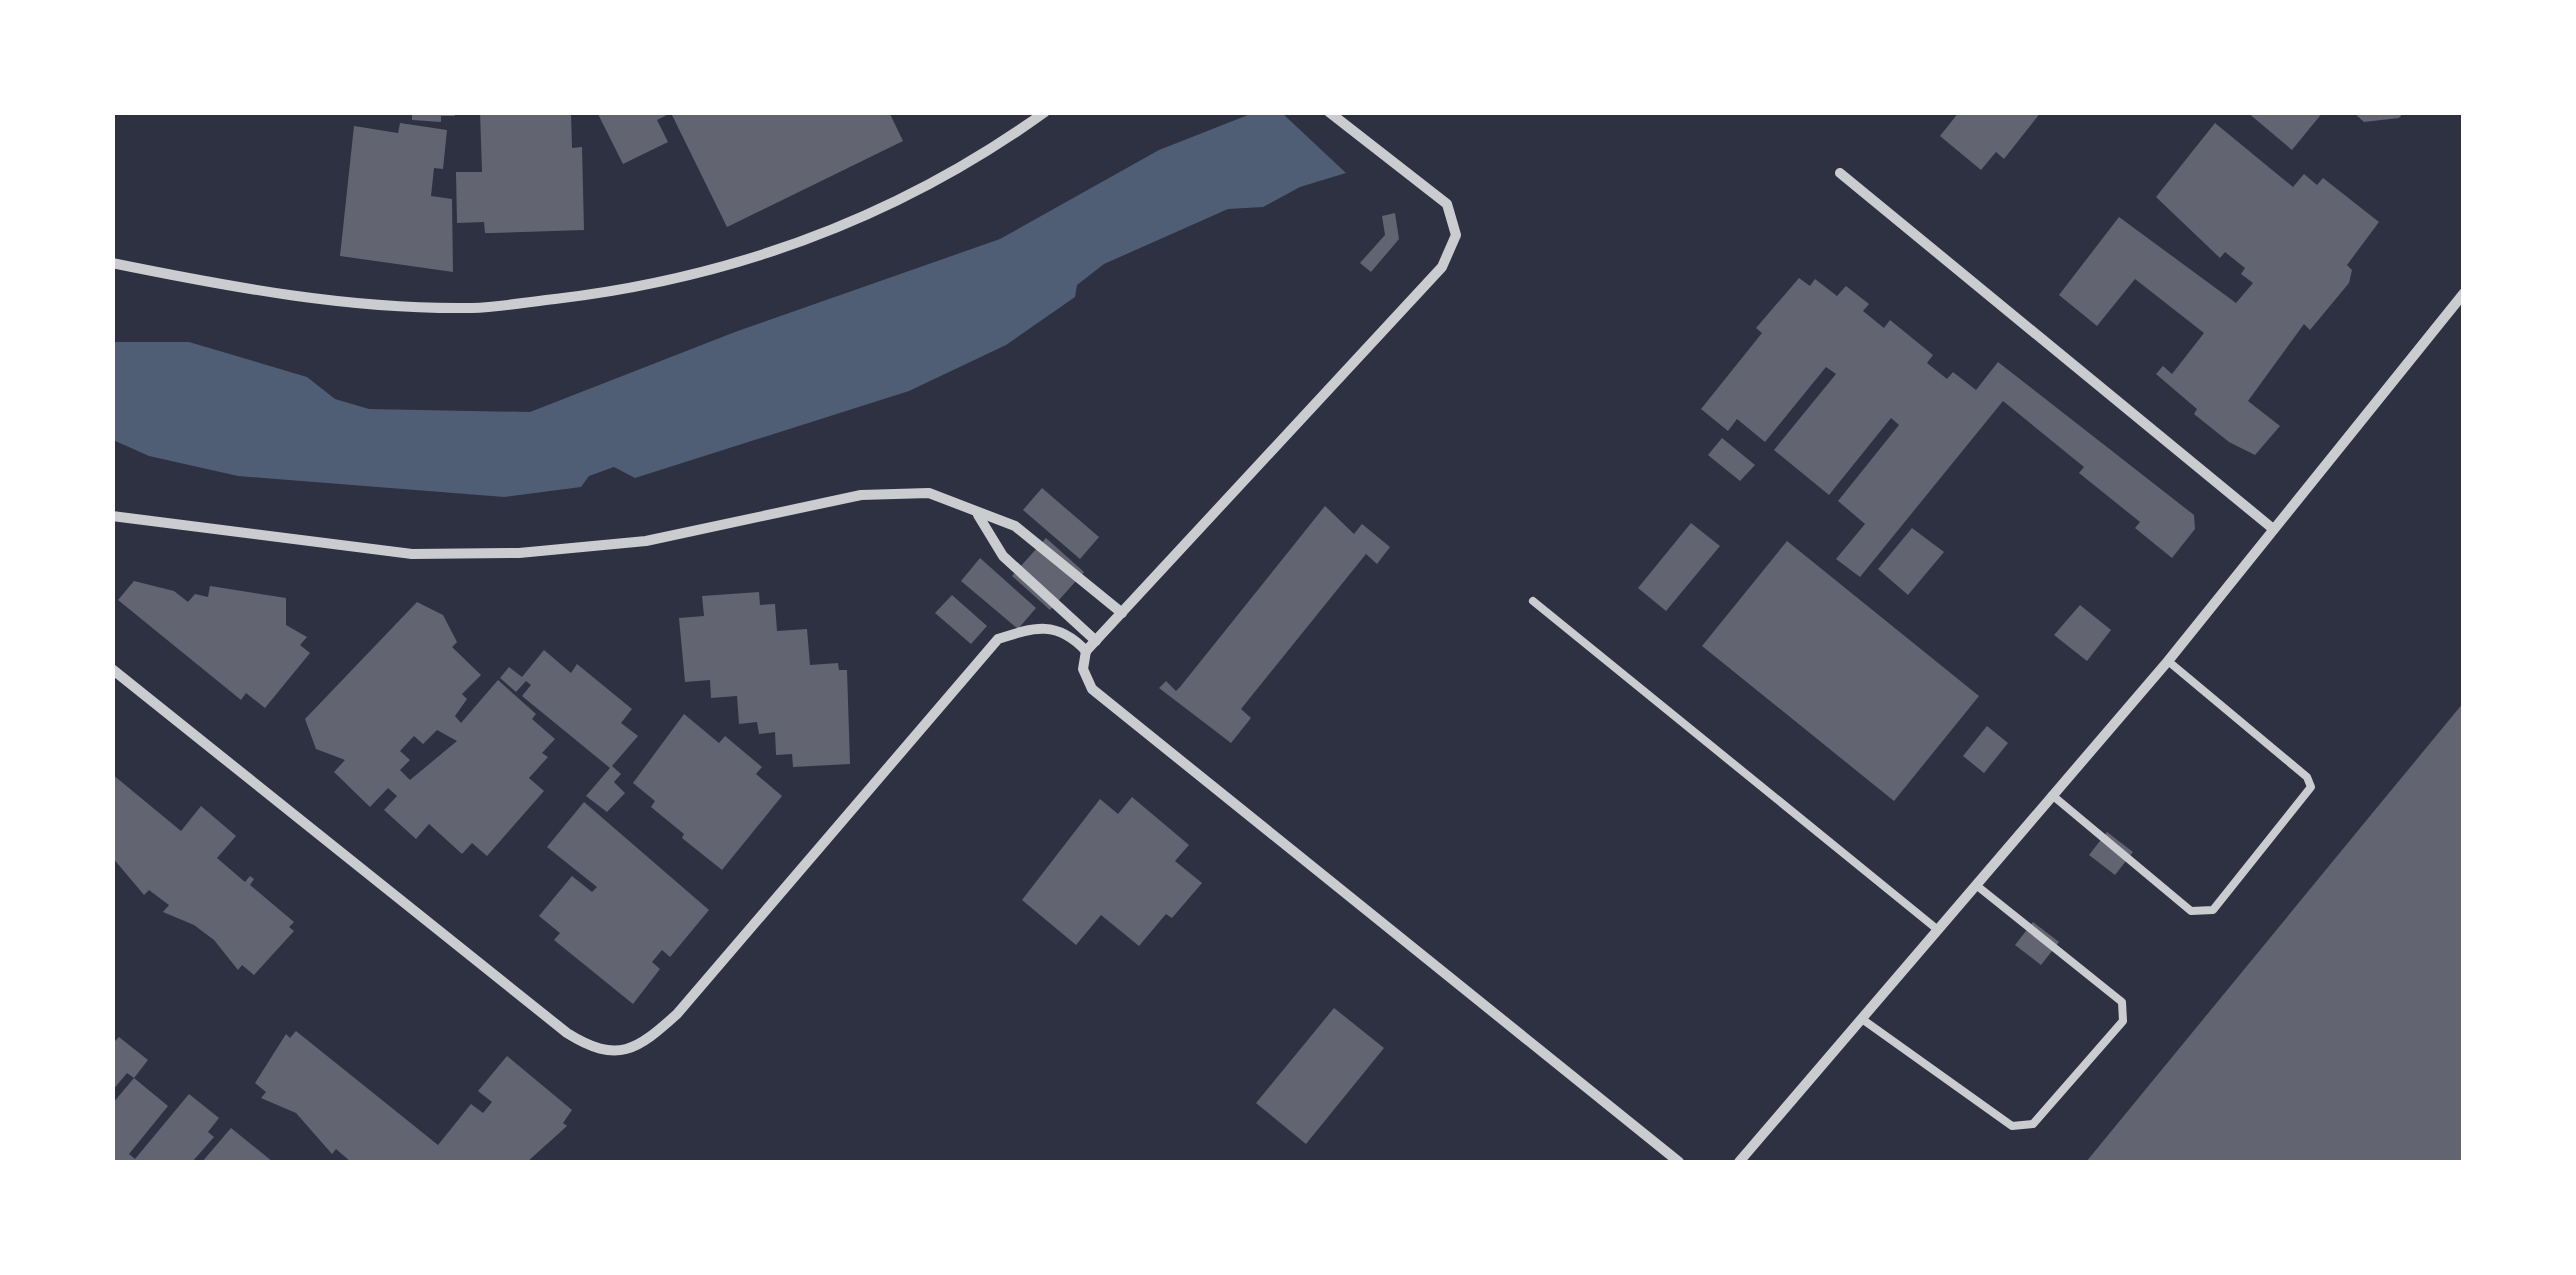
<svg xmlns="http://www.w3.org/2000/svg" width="2576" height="1275" font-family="'Fira Sans',sans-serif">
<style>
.water{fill:#4f5d75}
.building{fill:#626471;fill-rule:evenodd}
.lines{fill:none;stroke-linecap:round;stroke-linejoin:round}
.service{stroke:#caccd0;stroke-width:8}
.minor{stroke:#caccd0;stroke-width:10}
</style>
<rect width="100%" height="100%" fill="#2d3142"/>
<!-- water -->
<polygon class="water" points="1253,113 1282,113 1346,173 1300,187 1263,207 1228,209 1104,264 1077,285 1075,297 1006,345 909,391 635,478 614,467 589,476 581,487 504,497 238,476 149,456 113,440 113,342 189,342 307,377 335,399 369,409 530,412 735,332 1000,239 1159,150"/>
<!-- building -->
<g class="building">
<polygon points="412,112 455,112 455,116 441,116 441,122 412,120"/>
<polygon points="480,112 571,113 572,148 582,147 584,230 491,233 485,233 484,222 457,223 456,172 482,172"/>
<polygon points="597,112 889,112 903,141 727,227 671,113 657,120 668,142 623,164"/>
<polygon points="1959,112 2041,112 2004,159 1996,152 1981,170 1940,136"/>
<polygon points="2247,112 2323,112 2292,150"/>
<polygon points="2353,112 2404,112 2399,118 2364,122"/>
<polygon points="400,123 447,130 443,169 434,168 431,196 452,199 453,272 340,256 354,126 398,133"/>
<polygon points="2215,123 2293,187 2304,174 2317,185 2323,178 2379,222 2347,265 2352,270 2349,283 2310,330 2304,324 2248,401 2280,426 2255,455 2229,442 2194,414 2197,409 2156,374 2163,366 2172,374 2204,333 2135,279 2097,326 2059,295 2119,217 2236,303 2253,283 2241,274 2245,268 2225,252 2220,258 2156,197"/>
<polygon points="1395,213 1399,239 1371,272 1360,263 1385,235 1382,216"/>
<polygon points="1799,278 1810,286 1815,279 1837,296 1846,286 1869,304 1863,311 1884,328 1890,320 1933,355 1927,363 1947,379 1953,372 1976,390 1998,362 2194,515 2195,529 2172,558 2135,528 2140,522 2079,473 2084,467 2003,401 1860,577 1836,559 1865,524 1838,501 1899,425 1891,418 1829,495 1774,450 1836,374 1826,367 1765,442 1737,419 1728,431 1701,409 1762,333 1756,328"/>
<polygon points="1722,438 1755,465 1740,481 1708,455"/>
<polygon points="1042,488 1099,537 1080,559 1023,510"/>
<polygon points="1325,506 1354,534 1362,524 1390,547 1377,564 1366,554 1241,709 1251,718 1231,743 1159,688 1166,681 1176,691 1180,687"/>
<polygon points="1691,523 1720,546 1666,611 1638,588"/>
<polygon points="1912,528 1944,552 1908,595 1878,569"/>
<polygon points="1046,538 1084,572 1050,610 1012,576"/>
<polygon points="1787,541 1979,696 1894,801 1702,646"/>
<polygon points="980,558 1036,608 1018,629 961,581"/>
<polygon points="134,581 174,591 188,602 195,594 208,597 210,586 286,598 286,625 307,637 300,645 310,653 265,708 246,693 241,700 118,600"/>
<polygon points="759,592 760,605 775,604 777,631 807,629 810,665 838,663 839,670 847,670 850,764 793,767 792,754 776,755 775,732 759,734 757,722 739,724 737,696 711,698 710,680 685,682 679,618 704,616 702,596"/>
<polygon points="952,595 987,626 971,644 935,613"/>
<path d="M417,602L443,615L457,642L452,647L481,675L462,694L467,699L455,716L461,723L498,680L536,714L532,719L555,739L542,753L548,757L529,778L544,791L487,856L472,843L462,854L429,824L416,839L384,810L397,796L388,788L370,807L334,772L345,760L316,749L305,719ZM437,730L457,741L410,780L400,770L410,760L400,751L414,736L423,744Z"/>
<polygon points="2080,605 2111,630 2087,661 2054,635"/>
<polygon points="544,650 571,673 577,664 632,709 621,723 638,736 612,766 621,774 614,782 625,793 607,812 586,796 610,768 522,696 531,685 526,681 516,692 500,678 509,667 522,677"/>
<polygon points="2464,702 2464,1162 2086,1162 2370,816"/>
<polygon points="684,714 719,743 725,736 762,767 756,774 782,796 722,870 682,838 684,834 651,807 655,801 633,783"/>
<polygon points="1987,726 2008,743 1984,773 1963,756"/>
<polygon points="112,774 181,831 201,806 236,836 217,858 245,882 250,876 254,879 250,885 294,922 289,927 294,931 254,975 242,965 238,970 214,940 194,925 163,912 169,905 149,890 144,895 112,857"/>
<polygon points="1132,797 1189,845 1175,861 1202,883 1172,918 1166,914 1139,946 1101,915 1076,945 1022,900 1100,799 1118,814"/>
<polygon points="584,802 709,910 670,957 662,950 652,962 660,969 633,1004 554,940 560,933 539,916 572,876 592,892 597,887 547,847"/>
<polygon points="2107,832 2133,852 2115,875 2089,855"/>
<polygon points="2033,922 2059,942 2041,965 2015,945"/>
<polygon points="1334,1008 1384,1048 1306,1144 1256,1103"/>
<polygon points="296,1031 438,1145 471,1104 483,1113 492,1102 478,1091 507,1056 572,1110 563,1123 567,1126 527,1162 351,1162 336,1149 332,1154 296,1113 261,1098 266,1092 255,1083 286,1034 290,1038"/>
<polygon points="119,1037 148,1060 134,1078 168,1106 129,1154 135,1159 189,1094 219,1118 208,1132 214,1137 192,1162 112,1162 112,1104 134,1078 127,1073 112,1091 112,1044"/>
<polygon points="231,1128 273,1162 202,1162"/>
</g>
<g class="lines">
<!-- service -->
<g class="service">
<polyline points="1533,601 1938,930"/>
<polyline points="2052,795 2191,911 2213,910 2311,787 2307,777 2168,661"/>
<polyline points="1862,1019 2012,1126 2033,1124 2123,1021 2122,1002 1976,885"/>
</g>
<!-- minor -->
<g class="minor">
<polyline points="1840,173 2272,528"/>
<path d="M112,263C230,287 352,310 472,308C500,307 528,302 555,299C733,278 899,217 1045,112"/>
<polyline points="978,515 1003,556 1096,641"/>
<polyline points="112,516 412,554 519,553 646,541 861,495 929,493 1015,526 1122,613"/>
<polyline points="1086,651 1083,669 1092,689 1679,1162"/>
<polyline points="1086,651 1442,267 1456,235 1447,204 1329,112"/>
<path d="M112,669L567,1033C618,1065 637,1050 677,1014L998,639C1035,627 1057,620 1086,651"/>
<polyline points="1739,1162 2168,661 2464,293"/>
</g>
</g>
<!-- border -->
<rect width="2576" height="1275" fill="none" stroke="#ffffff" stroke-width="230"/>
</svg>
